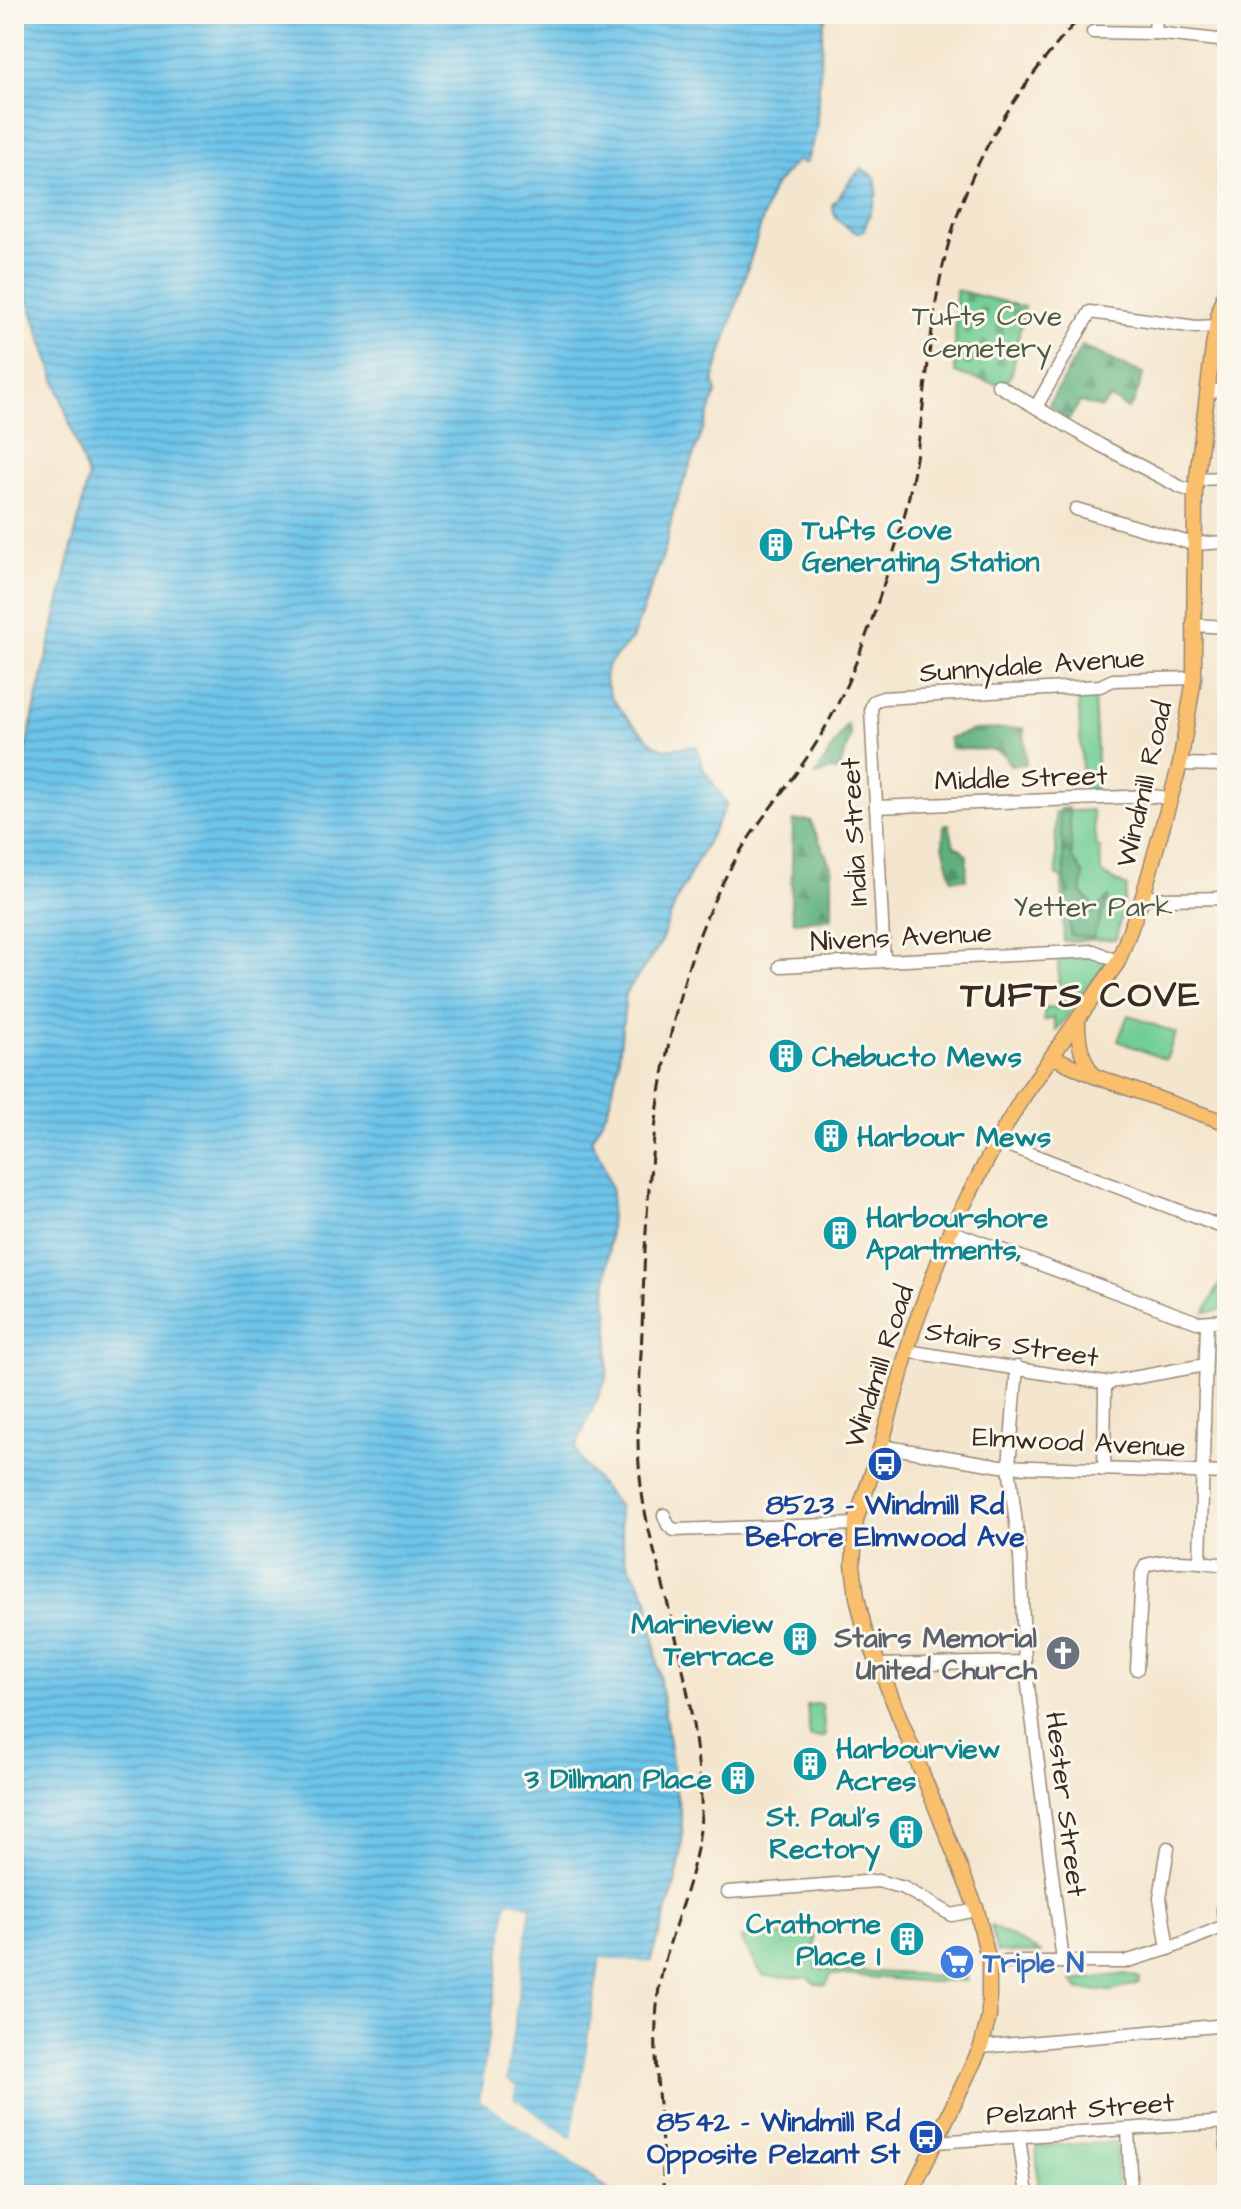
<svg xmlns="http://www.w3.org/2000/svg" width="1241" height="2209" font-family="'Architects Daughter',sans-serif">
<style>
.green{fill:#72cd94;stroke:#567c59;stroke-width:2}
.forest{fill:url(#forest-firs);stroke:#4c6d4e;stroke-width:2}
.cemetery{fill:url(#cemetery-stones);stroke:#567c59;stroke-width:2}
.water{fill:url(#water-rules);stroke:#547784;stroke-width:2}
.pier{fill:#f4e6ce}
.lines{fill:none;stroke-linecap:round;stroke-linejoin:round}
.minor-casing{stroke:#988876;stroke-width:15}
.major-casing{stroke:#988876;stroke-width:17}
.minor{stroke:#fff;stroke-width:12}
.major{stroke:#f9bf6d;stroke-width:14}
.rail{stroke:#3b2a1e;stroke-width:3;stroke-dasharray:12 6;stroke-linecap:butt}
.labels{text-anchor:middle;stroke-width:6;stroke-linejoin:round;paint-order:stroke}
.park-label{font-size:28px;fill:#4c5b41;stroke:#fbf7ec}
.culture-label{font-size:28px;font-weight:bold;fill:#0d838f;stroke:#fbf7ec;text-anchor:start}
.street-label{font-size:28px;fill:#3b2a1e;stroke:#fbf7ec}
.transit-label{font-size:28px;font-weight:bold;fill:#164399;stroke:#fbf7ec}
.worship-label{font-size:28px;font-weight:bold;fill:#5b616d;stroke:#fbf7ec;text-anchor:end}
.shop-label{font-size:28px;font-weight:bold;fill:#366cbe;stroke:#fbf7ec;text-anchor:start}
.district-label{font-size:36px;font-weight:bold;letter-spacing:2px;fill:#3b2a1e;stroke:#fbf7ec}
</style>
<defs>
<pattern id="forest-firs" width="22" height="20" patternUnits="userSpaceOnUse" patternTransform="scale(2)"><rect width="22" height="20" fill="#5db07e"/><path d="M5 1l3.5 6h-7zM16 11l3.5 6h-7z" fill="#4e8f67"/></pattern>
<pattern id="cemetery-stones" width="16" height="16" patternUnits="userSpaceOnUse" patternTransform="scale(2)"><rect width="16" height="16" fill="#72cd94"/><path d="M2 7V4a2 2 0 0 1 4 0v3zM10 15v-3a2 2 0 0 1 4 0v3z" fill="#5fa778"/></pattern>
<pattern id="water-rules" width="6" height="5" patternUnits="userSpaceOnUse" patternTransform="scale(2)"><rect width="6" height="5" fill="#6dc4ea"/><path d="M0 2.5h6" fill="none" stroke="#5b9fbd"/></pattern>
</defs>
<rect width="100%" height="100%" fill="#fbf7ec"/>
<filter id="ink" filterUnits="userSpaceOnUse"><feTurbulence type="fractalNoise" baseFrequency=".0125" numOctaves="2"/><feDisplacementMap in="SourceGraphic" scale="16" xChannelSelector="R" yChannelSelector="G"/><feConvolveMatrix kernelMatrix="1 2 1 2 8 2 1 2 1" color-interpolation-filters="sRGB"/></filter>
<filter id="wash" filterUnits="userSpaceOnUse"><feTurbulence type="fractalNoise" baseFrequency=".006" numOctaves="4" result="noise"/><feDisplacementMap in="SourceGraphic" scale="32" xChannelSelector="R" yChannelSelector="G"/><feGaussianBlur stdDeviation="1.8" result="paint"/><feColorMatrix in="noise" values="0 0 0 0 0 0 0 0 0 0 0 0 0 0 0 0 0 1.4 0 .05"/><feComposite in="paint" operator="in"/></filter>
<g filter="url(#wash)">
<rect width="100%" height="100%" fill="#f4e6ce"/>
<!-- green -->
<g class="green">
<polygon points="1078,693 1094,695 1097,751 1096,789 1083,790"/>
<polygon points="1092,810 1096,846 1100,847 1101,873 1127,887 1116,939 1064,941 1062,877 1057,876 1055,812"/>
<polygon points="1091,954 1104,959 1105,965 1056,1031 1054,1018 1044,1021 1044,1009 1059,1007 1058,956"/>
<polygon points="1128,1015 1176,1033 1166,1060 1118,1041"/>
<polygon points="1227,1269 1227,1309 1205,1312"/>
<polygon points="822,1704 825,1737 810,1738 807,1705"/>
<polygon points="991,1926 1042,1953 997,1952"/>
<polygon points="814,1933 817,1969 966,1977 967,1981 931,1982 831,1974 826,1985 815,1984 810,1978 763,1976 740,1938"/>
<polygon points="1126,1974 1140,1978 1139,1983 1112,1991 1080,1990 1072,1981"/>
<polygon points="1116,2142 1119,2195 1039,2195 1036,2146"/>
</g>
<!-- forest -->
<g class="forest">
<polygon points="1082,346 1131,369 1144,373 1134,402 1128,409 1110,398 1101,408 1080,402 1068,421 1049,404"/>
<polygon points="847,724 851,734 839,771 830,770 815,776"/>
<polygon points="1024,728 1026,764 1010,765 1003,754 993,750 951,748 949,738 974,730"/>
<polygon points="1069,808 1072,858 1084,875 1081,892 1096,909 1109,897 1093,938 1070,935 1059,809"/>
<polygon points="810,820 832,869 832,918 794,922 791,908 793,821"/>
<polygon points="949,824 954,846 961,849 967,856 966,879 952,879 943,845 944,826"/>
</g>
<!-- cemetery -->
<polygon class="cemetery" points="956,290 1024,307 1012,373 1004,386 955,373"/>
<!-- water -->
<g class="water">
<path d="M14,14H580L587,25L618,14H827L823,26L816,132L806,163L796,161L772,189L713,381L717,391L673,512L665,550L632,639L607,666L605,680L611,697L629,720L654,744L664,749L696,746L703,768L727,804L677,899L659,946L626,993L618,1066L608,1109L591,1140L601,1158L612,1192L606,1298L609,1319L607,1377L576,1446L579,1459L618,1506L625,1558L648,1598L677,1797C694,1851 666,1910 650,1962L600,1958L573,2140L513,2098L516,2087L506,2079L530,1906L508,1901L480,2099L584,2170L614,2195H14V753L25,752L88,478L14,256Z"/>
<path d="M862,169L875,177L877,193L864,230L857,233C845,226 833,220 832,205C845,193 847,178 862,169Z"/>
</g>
<!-- pier -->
<polygon class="pier" points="508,1901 530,1906 506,2079 516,2087 514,2098 572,2139 601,1958 650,1962 649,1966 604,1962 577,2140 571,2143 511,2101 511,2089 502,2080 526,1909 511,1906 484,2098 587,2166 594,2172 593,2176 480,2100"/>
</g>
<g filter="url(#ink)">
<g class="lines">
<defs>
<g id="minor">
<polyline points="1093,32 1155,33 1227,41"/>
<polyline points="1155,33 1156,14"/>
<polyline points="998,385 1100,445 1180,487 1195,492"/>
<polyline points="1209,391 1227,390"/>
<polyline points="1036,407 1090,312 1196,327 1217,326"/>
<polyline points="1197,479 1227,478"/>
<polyline points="1076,509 1193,544 1227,542"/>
<polyline points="1193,625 1227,627"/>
<polyline points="1180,764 1227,765"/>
<polyline points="876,807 1151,796 1169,798"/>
<polyline points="1143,896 1165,899 1227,898"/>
<polyline points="884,961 871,708 874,701 883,698 1100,686 1113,680 1194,678"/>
<polyline points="780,966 1094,951 1118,962"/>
<polyline points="997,1141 1227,1229"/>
<polyline points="950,1231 1197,1322 1227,1320"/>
<polyline points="907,1351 1105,1383 1205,1365"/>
<polyline points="1017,1367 1009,1466 1020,1557 1025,1662 1063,1961"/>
<polyline points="881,1446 1001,1466 1227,1473"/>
<polyline points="1104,1470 1105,1383"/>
<polyline points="664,1515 668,1525 674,1530 856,1524"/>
<polyline points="1200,1562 1207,1322"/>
<polyline points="877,1665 1025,1662"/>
<path d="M1137,1669L1142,1573L1146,1565C1171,1558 1202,1562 1227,1565"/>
<polyline points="1227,1841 1223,1911 1227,1938"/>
<polyline points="1168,1848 1160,1898 1168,1949"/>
<polyline points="728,1892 878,1881 904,1888 952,1915 977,1910"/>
<polyline points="989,1962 1124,1962 1168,1949 1227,1925"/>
<polyline points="981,2047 1227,2025"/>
<polyline points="1225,2122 1227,2149"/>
<polyline points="1128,2129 1131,2195"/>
<polyline points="1019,2137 1027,2195"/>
<polyline points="936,2142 1227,2122"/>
</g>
<g id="major">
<path d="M1078,1023C1078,1044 1082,1059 1094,1076"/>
<polyline points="1053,1057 1094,1076 1227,1123"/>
<polyline points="910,2195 981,2047 989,2017 989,1962 977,1910 865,1631 857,1597 853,1565 856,1520 881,1446 913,1330 950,1231 997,1141 1021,1100 1118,962 1143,896 1180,764 1194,678 1195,492 1213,347 1219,309 1227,286"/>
</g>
</defs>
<!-- minor casing -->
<use href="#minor" class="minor-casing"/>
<!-- major casing -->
<use href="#major" class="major-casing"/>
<!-- minor -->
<use href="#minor" class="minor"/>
<!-- major -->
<use href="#major" class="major"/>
<!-- rail -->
<path class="rail" d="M663,2195C665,2126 649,2056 659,1988C670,1923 704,1866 701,1798C697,1733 684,1667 668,1605C659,1567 647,1530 642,1493C634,1439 640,1385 642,1331C645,1220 651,1108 679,1000C695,939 717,884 753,832C777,797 805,765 825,728C857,672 880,597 899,535C919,468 923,399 932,330C948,198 995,112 1083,14"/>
</g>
</g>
<!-- icons -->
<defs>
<symbol id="building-disc" viewBox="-11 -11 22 22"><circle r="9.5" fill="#0f9aa8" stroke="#fbf7ec"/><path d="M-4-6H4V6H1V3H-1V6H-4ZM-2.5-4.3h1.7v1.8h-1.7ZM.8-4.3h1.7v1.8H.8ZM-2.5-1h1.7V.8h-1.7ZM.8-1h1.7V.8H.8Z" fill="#fff"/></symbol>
<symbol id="bus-disc" viewBox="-11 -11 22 22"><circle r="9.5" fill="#1a4fb4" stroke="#fbf7ec"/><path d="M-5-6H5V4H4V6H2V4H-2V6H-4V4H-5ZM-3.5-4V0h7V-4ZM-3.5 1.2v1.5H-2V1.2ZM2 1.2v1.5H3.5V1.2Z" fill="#fff"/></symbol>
<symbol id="church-disc" viewBox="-11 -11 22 22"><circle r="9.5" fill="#6b7280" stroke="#fbf7ec"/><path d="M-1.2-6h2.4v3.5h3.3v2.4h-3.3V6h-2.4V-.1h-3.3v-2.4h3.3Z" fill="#fff"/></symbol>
<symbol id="supermarket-disc" viewBox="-11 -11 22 22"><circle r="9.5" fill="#3f7fe0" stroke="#fbf7ec"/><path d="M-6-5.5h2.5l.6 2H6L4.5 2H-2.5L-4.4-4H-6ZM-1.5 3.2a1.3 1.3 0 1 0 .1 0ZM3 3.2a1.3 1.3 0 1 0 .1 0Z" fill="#fff"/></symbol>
</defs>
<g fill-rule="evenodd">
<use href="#building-disc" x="756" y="525" width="40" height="40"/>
<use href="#building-disc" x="766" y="1036" width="40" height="40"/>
<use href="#building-disc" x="811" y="1116" width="40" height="40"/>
<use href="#building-disc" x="820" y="1213" width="40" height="40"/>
<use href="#bus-disc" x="865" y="1444" width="40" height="40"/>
<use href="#building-disc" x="780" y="1619" width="40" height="40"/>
<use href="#church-disc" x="1043" y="1633" width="40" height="40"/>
<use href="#building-disc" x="790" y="1744" width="40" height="40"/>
<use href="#building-disc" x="718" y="1758" width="40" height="40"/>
<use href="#building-disc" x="886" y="1812" width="40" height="40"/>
<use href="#building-disc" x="887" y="1919" width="40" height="40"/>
<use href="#supermarket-disc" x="937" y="1942" width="40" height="40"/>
<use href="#bus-disc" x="906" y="2117" width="40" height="40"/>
</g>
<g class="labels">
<!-- park labels -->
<g class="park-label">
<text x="987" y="325">Tufts Cove<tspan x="987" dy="32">Cemetery</tspan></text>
<text x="1093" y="916">Yetter Park</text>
</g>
<!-- culture labels -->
<g class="culture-label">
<text x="802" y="539">Tufts Cove<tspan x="802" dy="32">Generating Station</tspan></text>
<text x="812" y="1066">Chebucto Mews</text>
<text x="857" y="1146">Harbour Mews</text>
<text x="866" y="1227">Harbourshore<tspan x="866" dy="32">Apartments,</tspan></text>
<text x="774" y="1633" text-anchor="end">Marineview<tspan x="774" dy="32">Terrace</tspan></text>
<text x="836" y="1758">Harbourview<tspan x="836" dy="32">Acres</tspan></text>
<text x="712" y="1788" text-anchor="end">3 Dillman Place</text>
<text x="880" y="1826" text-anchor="end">St. Paul’s<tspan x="880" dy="32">Rectory</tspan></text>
<text x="881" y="1933" text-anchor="end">Crathorne<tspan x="881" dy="32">Place I</tspan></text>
</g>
<!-- street labels -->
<g class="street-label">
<text transform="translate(1032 664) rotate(-4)" y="10">Sunnydale Avenue</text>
<text transform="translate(1021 777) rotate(-2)" y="10">Middle Street</text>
<text transform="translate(1143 784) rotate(-77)" y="10">Windmill Road</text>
<text transform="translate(853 832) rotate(-93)" y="10">India Street</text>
<text transform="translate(901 936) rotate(-3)" y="10">Nivens Avenue</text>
<text transform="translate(1012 1343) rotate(9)" y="10">Stairs Street</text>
<text transform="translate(878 1366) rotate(-72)" y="10">Windmill Road</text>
<text transform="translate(1079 1441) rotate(3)" y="10">Elmwood Avenue</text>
<text transform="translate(1067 1804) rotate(83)" y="10">Hester Street</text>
<text transform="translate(1080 2108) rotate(-4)" y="10">Pelzant Street</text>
</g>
<!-- transit labels -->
<g class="transit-label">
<text x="885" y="1514">8523 - Windmill Rd<tspan x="885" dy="32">Before Elmwood Ave</tspan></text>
<text x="900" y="2131" text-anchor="end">8542 - Windmill Rd<tspan x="900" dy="32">Opposite Pelzant St</tspan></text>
</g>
<!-- worship labels -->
<g class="worship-label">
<text x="1037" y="1647">Stairs Memorial<tspan x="1037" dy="32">United Church</tspan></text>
</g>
<!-- shop labels -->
<g class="shop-label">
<text x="983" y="1972">Triple N</text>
</g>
<!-- district labels -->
<g class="district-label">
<text x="1081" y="1006">TUFTS COVE</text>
</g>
</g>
<!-- margin -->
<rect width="1241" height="2209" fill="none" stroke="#fbf7ec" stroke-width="48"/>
</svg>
